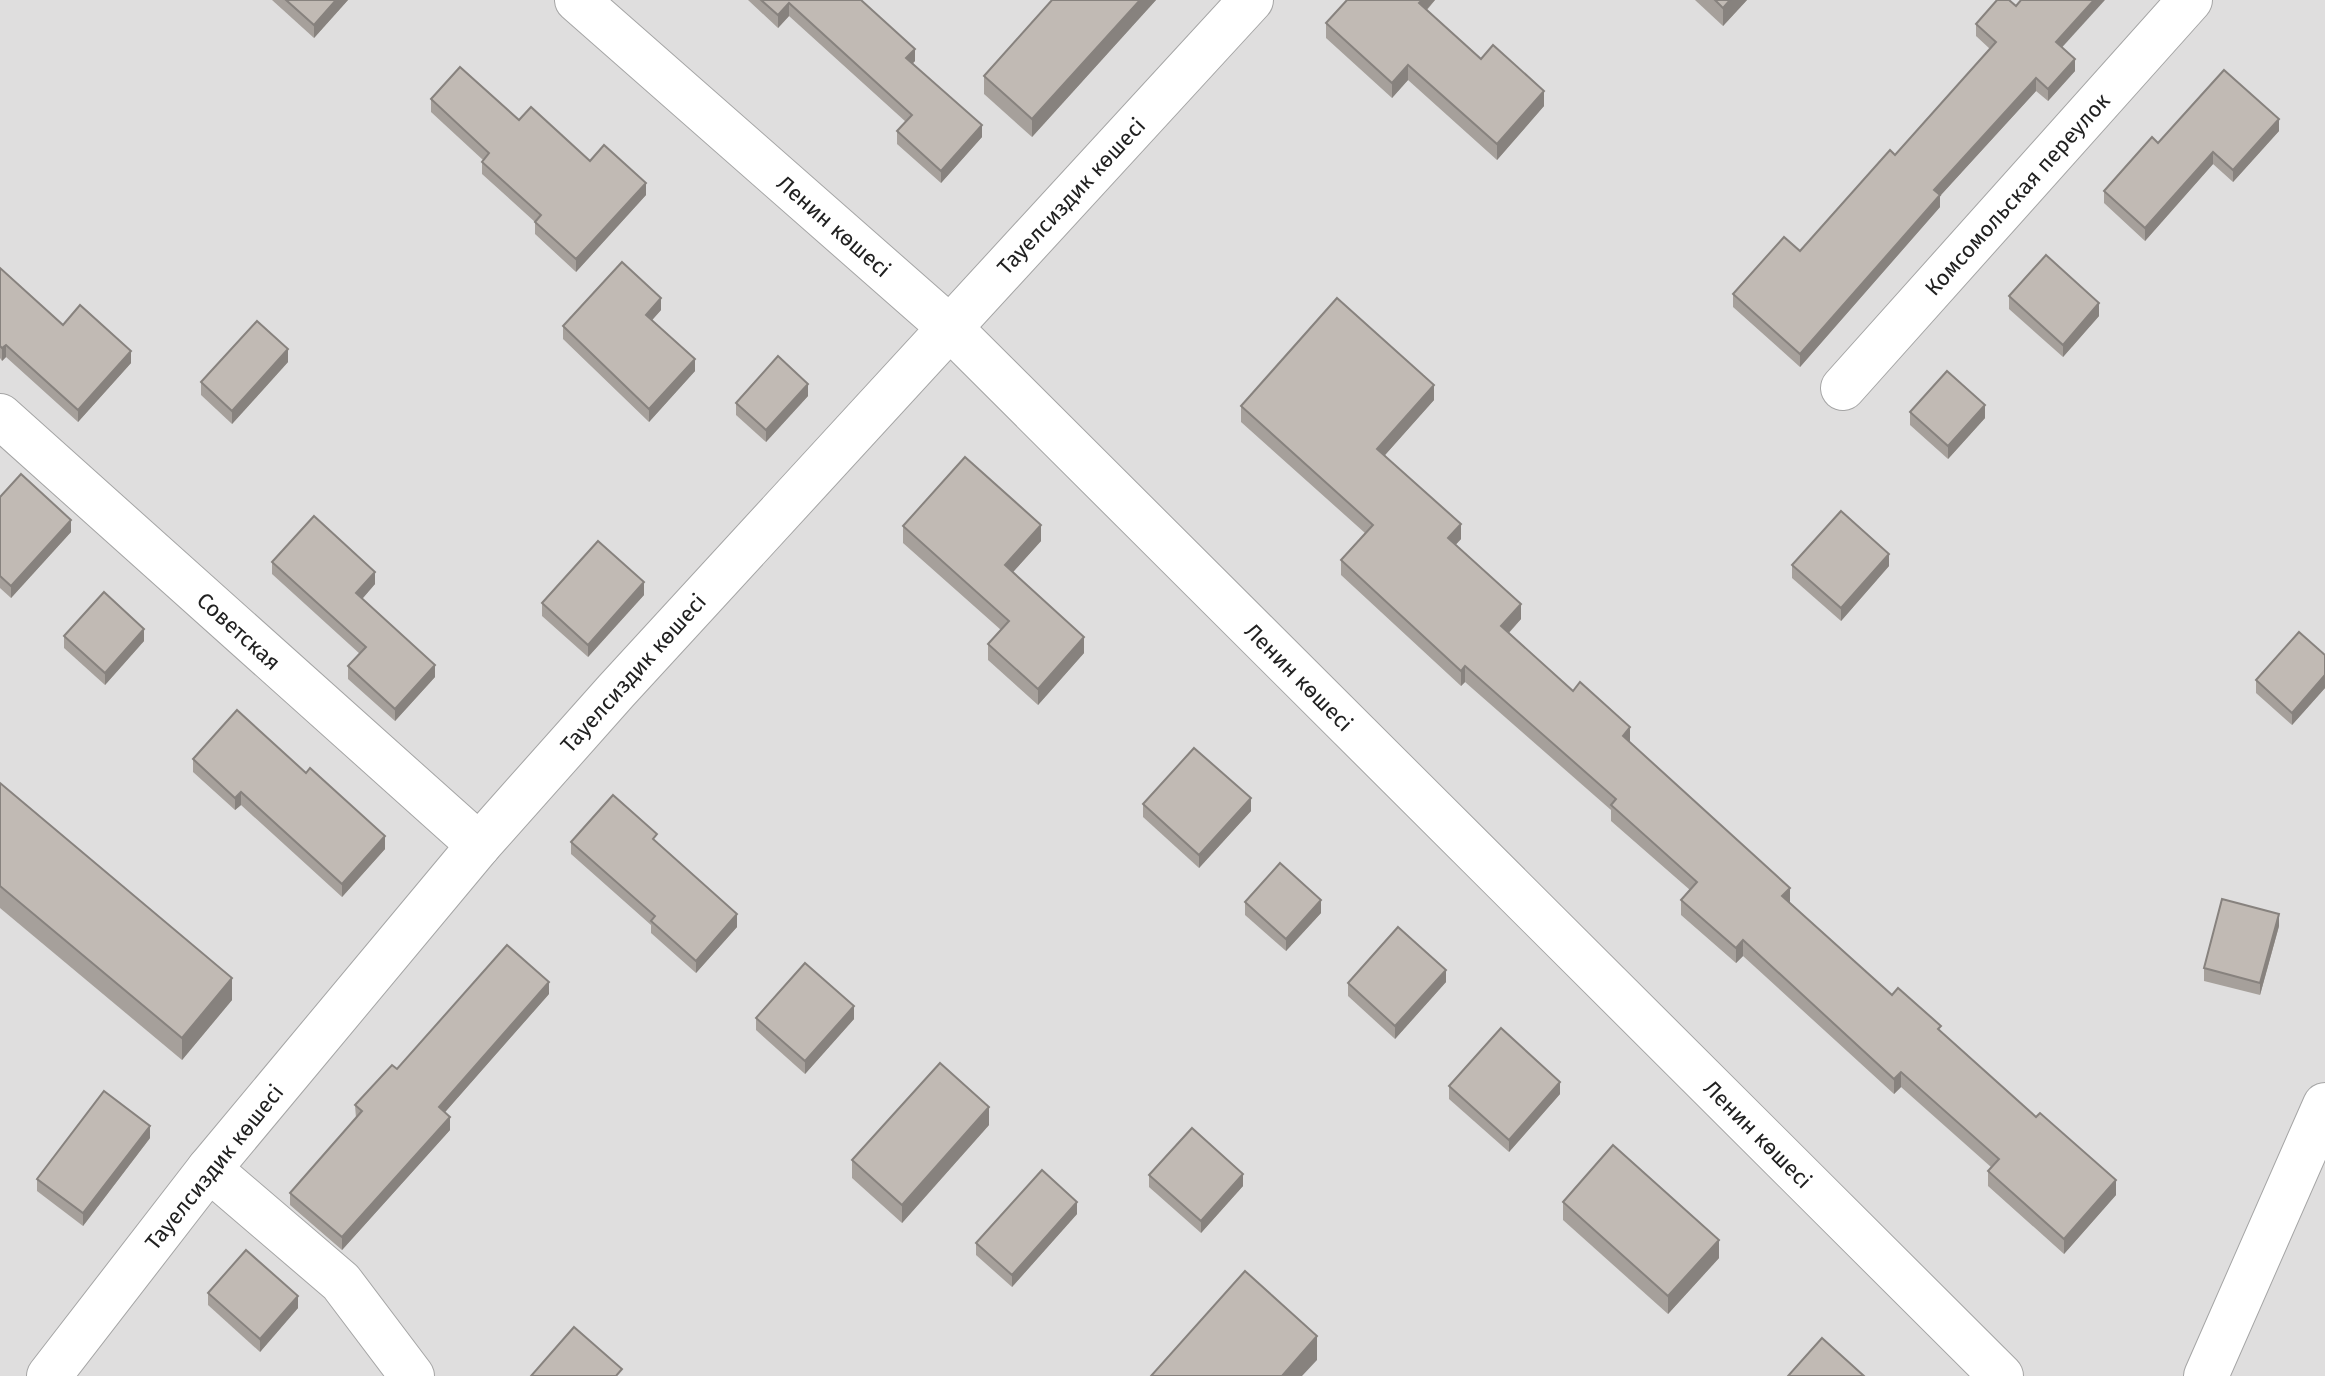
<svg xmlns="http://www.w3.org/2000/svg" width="2325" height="1376" font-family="'Fira Sans',sans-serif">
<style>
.residential{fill:#dfdede}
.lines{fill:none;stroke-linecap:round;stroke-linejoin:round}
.minor-casing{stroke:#a5a5a5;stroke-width:46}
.tertiary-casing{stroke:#a5a5a5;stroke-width:46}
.minor{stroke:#fff;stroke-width:44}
.tertiary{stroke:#fff;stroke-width:44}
.wall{fill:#a6a09b}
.shaded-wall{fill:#87827e}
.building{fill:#c1bab4;stroke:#87827e;stroke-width:2}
.labels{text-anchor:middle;stroke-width:7;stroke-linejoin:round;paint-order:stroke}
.street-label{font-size:22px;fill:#212121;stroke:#fff}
</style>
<rect width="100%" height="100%" fill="#f1eee8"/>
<!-- residential -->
<rect class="residential" x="0" y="0" width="2325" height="1376"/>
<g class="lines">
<defs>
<g id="minor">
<polyline points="1843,388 2190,0"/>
<polyline points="0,416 479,845"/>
<polyline points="209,1169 341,1282 412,1376"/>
<polyline points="2206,1376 2325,1105"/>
</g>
<g id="tertiary">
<polyline points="577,0 949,327 2001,1376"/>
<polyline points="49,1376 209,1169 479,845 616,691 1251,0"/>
</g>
</defs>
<!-- minor casing -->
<use href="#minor" class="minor-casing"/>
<!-- tertiary casing -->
<use href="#tertiary" class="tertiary-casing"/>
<!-- minor -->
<use href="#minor" class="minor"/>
<!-- tertiary -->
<use href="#tertiary" class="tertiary"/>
</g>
<!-- wall -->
<g class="wall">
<polygon points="272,0 348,0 314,38"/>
<polygon points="748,0 844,0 915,61 913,63 982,137 941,183 897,144 897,131 906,122 789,16 778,28"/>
<polygon points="1052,0 1156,0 1032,137 984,94 984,76"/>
<polygon points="1347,0 1435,0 1427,10 1481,59 1544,106 1497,160 1408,80 1392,98 1326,38 1326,23"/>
<polygon points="1695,0 1747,0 1723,26"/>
<polygon points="1976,24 2062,48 2075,71 2048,101 2036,91 1940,196 1940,207 1800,367 1733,307 1733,294 1800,251 1895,155 1990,49 1976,36"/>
<polygon points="431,99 519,120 590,161 646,195 576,272 535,234 535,222 482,174 482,162 483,160 431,112"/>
<polygon points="2279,131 2233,182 2213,164 2145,241 2104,203 2104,191 2158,143"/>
<polygon points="0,268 63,325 131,363 78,422 6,357 2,361 0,358"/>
<polygon points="2009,296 2099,316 2063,357 2009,309"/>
<polygon points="661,310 652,320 695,371 649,422 563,339 563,326"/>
<polygon points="288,362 232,424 201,395 201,382"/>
<polygon points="808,396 766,442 736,415 736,403"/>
<polygon points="1434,400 1385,455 1461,539 1455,545 1521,619 1509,633 1630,743 1790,903 1892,995 1941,1032 2116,1195 2064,1254 1988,1186 1988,1171 1991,1167 1901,1087 1894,1094 1743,956 1736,963 1681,915 1681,900 1690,890 1611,821 1611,810 1465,682 1461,686 1341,575 1341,560 1365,533 1241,422 1241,406"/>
<polygon points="1910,412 1985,418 1948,459 1910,425"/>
<polygon points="0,497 71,532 11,598 0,588"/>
<polygon points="903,526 1041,541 1013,572 1084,653 1038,705 988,660 988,644 1001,630 903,543"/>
<polygon points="272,562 375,584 362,599 435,677 395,721 348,679 348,666 360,654 272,574"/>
<polygon points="1792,565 1889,566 1841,621 1792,578"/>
<polygon points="644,595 588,657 542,616 542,603"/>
<polygon points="64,636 144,641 105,685 64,648"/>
<polygon points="2325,655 2325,688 2292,725 2256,693 2256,680"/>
<polygon points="193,759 306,773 385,849 342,897 241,805 235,810 193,772"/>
<polygon points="0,783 232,1000 182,1060 0,908"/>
<polygon points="1143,804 1251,811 1199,868 1143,817"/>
<polygon points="571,842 657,842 737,927 696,973 651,933 651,925 571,854"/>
<polygon points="1245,902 1321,913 1286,951 1245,915"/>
<polygon points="2279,926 2260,995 2204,981 2204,968"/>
<polygon points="1446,982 1395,1039 1348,996 1348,983"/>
<polygon points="549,994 445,1112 450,1130 342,1250 290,1205 290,1193 356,1118 355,1105 397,1069"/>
<polygon points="756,1018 854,1019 805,1074 756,1030"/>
<polygon points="1449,1086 1560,1094 1509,1152 1449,1099"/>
<polygon points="989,1125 902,1223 852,1178 852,1160"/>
<polygon points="150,1138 83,1226 37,1191 37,1179"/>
<polygon points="1149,1175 1243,1186 1201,1233 1149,1187"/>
<polygon points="1563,1202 1719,1258 1668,1314 1563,1220"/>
<polygon points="1077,1214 1012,1287 976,1255 976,1243"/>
<polygon points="208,1293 298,1308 260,1352 208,1305"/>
</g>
<!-- shaded-wall -->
<g class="shaded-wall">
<polygon points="336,0 348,0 314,38 314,25"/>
<polygon points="1140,0 1156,0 1032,137 1032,119"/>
<polygon points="1422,0 1435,0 1419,18 1419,3"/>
<polygon points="1730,0 1747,0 1723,26 1723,8"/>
<polygon points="2094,0 2105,0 2056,54 2056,42"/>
<polygon points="789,3 789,16 778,28 778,15"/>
<polygon points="915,49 915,61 906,70 906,58"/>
<polygon points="2075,59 2075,71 2048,101 2048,89"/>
<polygon points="1408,65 1408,80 1392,98 1392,83"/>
<polygon points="2036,78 2036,91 1940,196 1940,207 1800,367 1800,354 1934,190"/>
<polygon points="1544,91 1544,106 1497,160 1497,144"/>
<polygon points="2279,119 2279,131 2233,182 2233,170"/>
<polygon points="982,125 982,137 941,183 941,171"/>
<polygon points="2213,152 2213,164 2145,241 2145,228"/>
<polygon points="646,183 646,195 576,272 576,259"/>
<polygon points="661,298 661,310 646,327 646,315"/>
<polygon points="2099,303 2099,316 2063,357 2063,345"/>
<polygon points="6,345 6,357 2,361 2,348"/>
<polygon points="288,349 288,362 232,424 232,411"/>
<polygon points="131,351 131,363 78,422 78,410"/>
<polygon points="695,359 695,371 649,422 649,409"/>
<polygon points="808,384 808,396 766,442 766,430"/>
<polygon points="1434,385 1434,400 1377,464 1377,449"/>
<polygon points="1985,405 1985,418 1948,459 1948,446"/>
<polygon points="71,520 71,532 11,598 11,586"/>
<polygon points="1461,524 1461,539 1448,553 1448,538"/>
<polygon points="1041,525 1041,541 1005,581 1005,565"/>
<polygon points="1889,554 1889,566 1841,621 1841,608"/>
<polygon points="375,572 375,584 356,606 356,593"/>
<polygon points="644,582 644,595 588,657 588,645"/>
<polygon points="1521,604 1521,619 1501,641 1501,626"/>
<polygon points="144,629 144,641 105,685 105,673"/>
<polygon points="1084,637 1084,653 1038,705 1038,689"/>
<polygon points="435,665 435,677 395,721 395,709"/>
<polygon points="1465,666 1465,682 1461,686 1461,671"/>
<polygon points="2325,675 2325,688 2292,725 2292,713"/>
<polygon points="1630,727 1630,743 1623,736"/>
<polygon points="241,792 241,805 235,810 235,798"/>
<polygon points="1251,798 1251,811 1199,868 1199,855"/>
<polygon points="385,836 385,849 342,897 342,884"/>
<polygon points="1790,888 1790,903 1782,896"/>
<polygon points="1321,900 1321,913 1286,951 1286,939"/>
<polygon points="737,914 737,927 696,973 696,961"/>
<polygon points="2279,914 2279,926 2260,995 2260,983"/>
<polygon points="1743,940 1743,956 1736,963 1736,948"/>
<polygon points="1446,970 1446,982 1395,1039 1395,1026"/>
<polygon points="232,978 232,1000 182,1060 182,1038"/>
<polygon points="549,982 549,994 439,1119 439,1107"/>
<polygon points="854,1006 854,1019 805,1074 805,1061"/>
<polygon points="1901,1072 1901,1087 1894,1094 1894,1079"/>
<polygon points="1560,1082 1560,1094 1509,1152 1509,1140"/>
<polygon points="989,1107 989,1125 902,1223 902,1205"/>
<polygon points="450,1117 450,1130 342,1250 342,1237"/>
<polygon points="150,1126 150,1138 83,1226 83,1213"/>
<polygon points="1243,1174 1243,1186 1201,1233 1201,1221"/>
<polygon points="2116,1180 2116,1195 2064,1254 2064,1239"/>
<polygon points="1077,1202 1077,1214 1012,1287 1012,1275"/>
<polygon points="1719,1240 1719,1258 1668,1314 1668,1296"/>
<polygon points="298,1296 298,1308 260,1352 260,1339"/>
<polygon points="1317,1336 1317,1360 1302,1376 1282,1376"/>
</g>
<!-- building -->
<g class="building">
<polygon points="286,0 336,0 314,25"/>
<polygon points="761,0 861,0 915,49 906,58 982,125 941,171 897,131 912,115 789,3 778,15"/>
<polygon points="1052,0 1140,0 1032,119 984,76"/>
<polygon points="1347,0 1422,0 1419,3 1481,59 1493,45 1544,91 1497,144 1408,65 1392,83 1326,23"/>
<polygon points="1715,0 1730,0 1723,8"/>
<polygon points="1997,0 2009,0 2016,6 2021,0 2094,0 2056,42 2075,59 2048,89 2036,78 1934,190 1940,195 1800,354 1733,294 1784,237 1800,251 1890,150 1895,155 1996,42 1976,24"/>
<polygon points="460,67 519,120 531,107 590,161 604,145 646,183 576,259 535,222 541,215 482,162 489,153 431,99"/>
<polygon points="2224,70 2279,119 2233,170 2213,152 2145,228 2104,191 2152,137 2158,143"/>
<polygon points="2046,255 2099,303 2063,345 2009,296"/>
<polygon points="622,262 661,298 646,315 695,359 649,409 563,326"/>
<polygon points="0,268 63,325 80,305 131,351 78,410 6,345 2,348 0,346"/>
<polygon points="1337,298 1434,385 1377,449 1461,524 1448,538 1521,604 1501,626 1573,691 1580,682 1630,727 1623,736 1790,888 1782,896 1892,995 1898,988 1941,1026 1938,1029 2036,1117 2040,1113 2116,1180 2064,1239 1988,1171 1999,1159 1901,1072 1894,1079 1743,940 1736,948 1681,900 1697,882 1611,805 1616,799 1465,666 1461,671 1341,560 1373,525 1241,406"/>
<polygon points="257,321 288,349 232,411 201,382"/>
<polygon points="778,356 808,384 766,430 736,403"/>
<polygon points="1947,371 1985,405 1948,446 1910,412"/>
<polygon points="965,457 1041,525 1005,565 1084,637 1038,689 988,644 1009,621 903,526"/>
<polygon points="21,474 71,520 11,586 0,576 0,497"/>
<polygon points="1841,511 1889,554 1841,608 1792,565"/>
<polygon points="314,516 375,572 356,593 435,665 395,709 348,666 366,647 272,562"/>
<polygon points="598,541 644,582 588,645 542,603"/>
<polygon points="104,592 144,629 105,673 64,636"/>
<polygon points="2299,632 2325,655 2325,675 2292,713 2256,680"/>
<polygon points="237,710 306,773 310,768 385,836 342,884 241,792 235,798 193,759"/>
<polygon points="1194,748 1251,798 1199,855 1143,804"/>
<polygon points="0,783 232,978 182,1038 0,886"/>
<polygon points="613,795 657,834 653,839 737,914 696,961 651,921 655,916 571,842"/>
<polygon points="1280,863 1321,900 1286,939 1245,902"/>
<polygon points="2222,899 2279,914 2260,983 2204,968"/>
<polygon points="1398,927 1446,970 1395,1026 1348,983"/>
<polygon points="507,945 549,982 439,1107 450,1117 342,1237 290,1193 362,1111 355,1105 392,1065 397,1069"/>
<polygon points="805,963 854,1006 805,1061 756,1018"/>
<polygon points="1501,1028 1560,1082 1509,1140 1449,1086"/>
<polygon points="940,1063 989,1107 902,1205 852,1160"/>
<polygon points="104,1091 150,1126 83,1213 37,1179"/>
<polygon points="1192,1128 1243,1174 1201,1221 1149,1175"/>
<polygon points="1613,1145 1719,1240 1668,1296 1563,1202"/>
<polygon points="1042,1170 1077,1202 1012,1275 976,1243"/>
<polygon points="246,1250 298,1296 260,1339 208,1293"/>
<polygon points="1245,1271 1317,1336 1282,1376 1151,1376"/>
<polygon points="574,1327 622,1369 616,1376 531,1376"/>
<polygon points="1822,1338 1864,1376 1788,1376"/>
</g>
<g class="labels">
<!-- street labels -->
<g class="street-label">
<text transform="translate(2017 194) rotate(-48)" y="8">Комсомольская переулок</text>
<text transform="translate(1071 196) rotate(-47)" y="8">Тауелсиздик көшесі</text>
<text transform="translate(834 226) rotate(41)" y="8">Ленин көшесі</text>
<text transform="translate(239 631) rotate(42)" y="8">Советская</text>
<text transform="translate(633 673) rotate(-48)" y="8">Тауелсиздик көшесі</text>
<text transform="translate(1299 677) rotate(45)" y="8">Ленин көшесі</text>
<text transform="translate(1758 1134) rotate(45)" y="8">Ленин көшесі</text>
<text transform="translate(214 1167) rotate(-51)" y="8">Тауелсиздик көшесі</text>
</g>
</g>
</svg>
